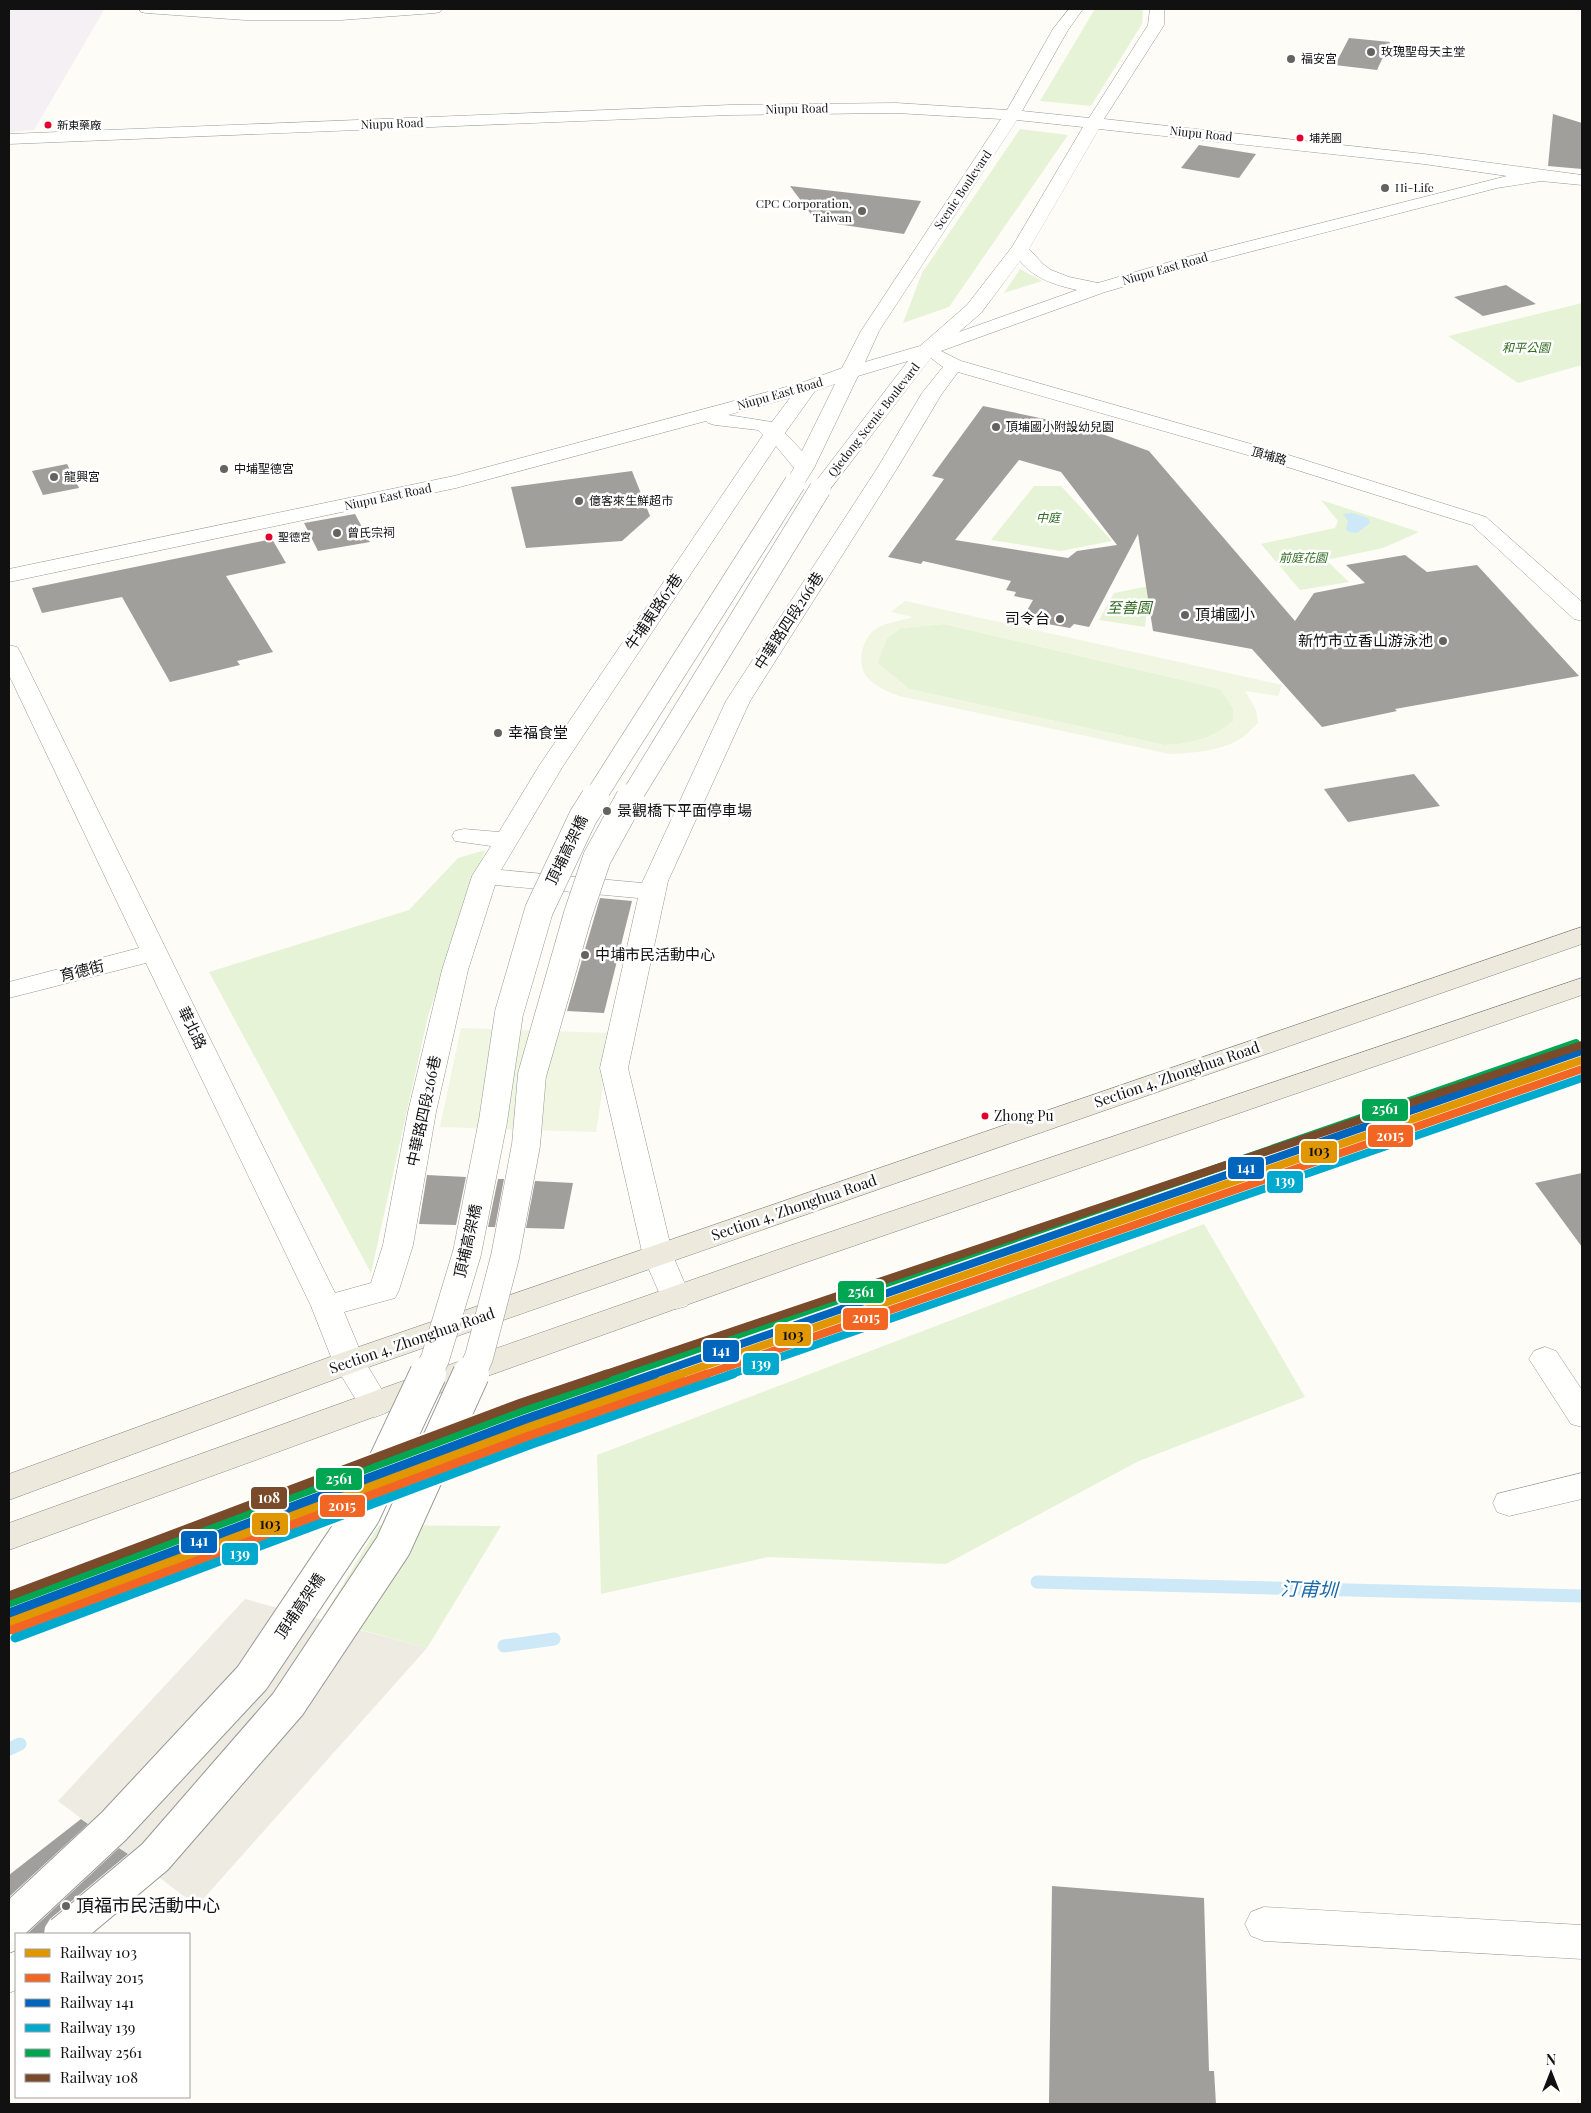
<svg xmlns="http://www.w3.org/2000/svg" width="1591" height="2113" font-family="'Playfair Display','Noto Sans TC',serif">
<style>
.industrial{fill:#f5f0f3}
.green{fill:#e7f3d7}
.pitch{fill:#f0f6e1;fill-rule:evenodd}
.plaza{fill:#edebe2}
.water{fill:#cde8f7}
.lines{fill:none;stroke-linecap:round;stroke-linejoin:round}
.stream{stroke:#cde8f7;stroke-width:13}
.building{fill:#a19f9c;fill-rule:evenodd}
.minor-casing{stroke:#979795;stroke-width:1}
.major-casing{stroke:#858482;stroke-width:1}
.minor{fill:#fffffe;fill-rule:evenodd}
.major{fill:#ede9dc;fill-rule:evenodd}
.minor-bridge-far2-casing{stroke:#979795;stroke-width:22;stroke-linecap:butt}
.minor-bridge-far1-casing{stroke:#979795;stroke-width:29;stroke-linecap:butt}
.minor-bridge-casing{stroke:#979795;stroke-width:38;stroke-linecap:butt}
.minor-bridge-far2{stroke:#fffffe;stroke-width:21}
.minor-bridge-far1{stroke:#fffffe;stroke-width:28}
.minor-bridge{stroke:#fffffe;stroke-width:36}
.rail-1-far1-casing{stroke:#fff;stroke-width:11}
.rail-1-casing{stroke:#fff;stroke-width:13}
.rail-2-far1-casing{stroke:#fff;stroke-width:11}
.rail-2-casing{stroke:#fff;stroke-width:13}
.rail-3-far1-casing{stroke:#fff;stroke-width:11}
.rail-3-casing{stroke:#fff;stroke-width:13}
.rail-4-far1-casing{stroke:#fff;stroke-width:11}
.rail-4-casing{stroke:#fff;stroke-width:13}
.rail-5-far1-casing{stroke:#fff;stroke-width:11}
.rail-5-casing{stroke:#fff;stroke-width:13}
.rail-6-far1-casing{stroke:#fff;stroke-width:11}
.rail-6-casing{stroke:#fff;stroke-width:13}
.rail-1-far1{stroke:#e09702;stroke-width:8}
.rail-1{stroke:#e09702;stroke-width:9}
.rail-2-far1{stroke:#f26522;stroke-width:8}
.rail-2{stroke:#f26522;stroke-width:9}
.rail-3-far1{stroke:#0065bd;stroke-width:8}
.rail-3{stroke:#0065bd;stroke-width:9}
.rail-4-far1{stroke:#00a9ce;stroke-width:8}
.rail-4{stroke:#00a9ce;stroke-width:9}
.rail-5-far1{stroke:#00a651;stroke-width:8}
.rail-5{stroke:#00a651;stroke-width:9}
.rail-6-far1{stroke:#7a4b2a;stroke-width:8}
.rail-6{stroke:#7a4b2a;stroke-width:9}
.poi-dot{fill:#646362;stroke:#fff;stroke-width:2}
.bus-dot{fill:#e4002b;stroke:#fff;stroke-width:2}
.labels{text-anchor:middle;stroke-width:5;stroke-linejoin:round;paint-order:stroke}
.far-bus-label{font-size:11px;fill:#111;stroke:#fff;text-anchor:start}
.far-poi-label{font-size:12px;fill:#111;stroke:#fff;text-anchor:start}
.far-street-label{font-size:12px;fill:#111;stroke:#fff}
.far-park-label{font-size:12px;font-style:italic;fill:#2f6b1f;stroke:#fff}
.bus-label{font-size:14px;fill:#111;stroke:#fff;text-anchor:start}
.park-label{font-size:15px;font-style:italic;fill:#2f6b1f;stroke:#fff}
.street-label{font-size:15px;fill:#111;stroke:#fff}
.poi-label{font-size:15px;fill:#111;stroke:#fff;text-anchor:start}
.near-poi-label{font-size:18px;fill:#111;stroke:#fff;text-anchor:start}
.near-water-label{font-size:19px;font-style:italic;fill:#1768a6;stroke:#fff}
.line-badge{stroke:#fff;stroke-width:2}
.badge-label{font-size:14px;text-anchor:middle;font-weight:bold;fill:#fff}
.pale-badge-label{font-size:14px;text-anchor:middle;font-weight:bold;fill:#111}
</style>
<rect width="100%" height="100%" fill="#fdfcf7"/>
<!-- industrial -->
<polygon class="industrial" points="9,9 104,10 34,130 9,132"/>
<!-- green -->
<g class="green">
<polygon points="1095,9 1143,9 1142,24 1091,106 1040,101"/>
<polygon points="1020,129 1068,135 949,307 903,323 922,273"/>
<polygon points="1020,269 1042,281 1004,293"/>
<polygon points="1582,303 1582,365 1518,383 1448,336"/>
<polygon points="1034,486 1061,486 1112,541 1061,551 991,540"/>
<polygon points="1321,500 1419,532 1383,548 1326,560 1349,582 1300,590 1261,544 1335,528 1338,521"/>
<polygon points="1149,586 1145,627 1099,620 1114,593"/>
<path d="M944,624L1221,689L1233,708V722C1211,739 1191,744 1164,745L909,689L877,663L887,638L901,628Z"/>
<polygon points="485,850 428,1016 371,1273 209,972 409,910 458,858"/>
<polygon points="1204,1224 1305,1397 1139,1461 946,1564 768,1557 601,1594 597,1455"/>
<polygon points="379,1525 501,1526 427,1648 322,1619"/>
</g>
<!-- pitch -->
<g class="pitch">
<path d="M905,601L1282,685L1278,696L1245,691L1256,710L1258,723C1252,728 1247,735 1240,739C1221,751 1192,753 1170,754L899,696C888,692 873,685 866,676C857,663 862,642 872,632C881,623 901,621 913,617L891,612ZM944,624L1220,689L1233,708V721C1211,739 1191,744 1164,745L909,689L877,663L887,638L901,628Z"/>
<polygon points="461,1028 611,1033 596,1132 440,1127"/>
</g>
<!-- plaza -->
<polygon class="plaza" points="245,1599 427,1648 197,1906 58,1801"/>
<!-- water -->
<polygon class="water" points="1352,513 1368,518 1370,523 1357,533 1349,532 1346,529 1348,521 1343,514"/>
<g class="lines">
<!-- stream -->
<g class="stream">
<polyline points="1037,1582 1582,1596"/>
<polyline points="504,1646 554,1639"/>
<polyline points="9,1749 20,1744"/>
</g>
</g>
<!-- building -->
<g class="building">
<polygon points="1349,38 1390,42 1377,70 1335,65"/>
<polygon points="1553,114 1582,123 1582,169 1548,166"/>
<polygon points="1199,145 1256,154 1239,178 1181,168"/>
<polygon points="790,186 921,201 904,234 816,221"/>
<polygon points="1506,285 1536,304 1483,316 1454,297"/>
<path d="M983,406L1083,427L1149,451L1295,621L1314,593L1365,583L1346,565L1405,555L1427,572L1477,565L1579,676L1395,709L1397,711L1322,727L1252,649L1153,631L1138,534L1089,627L1074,624L1070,628L1036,622L1039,617L1025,614L1033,600L1014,596L1016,592L1006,590L1011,581L923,561L921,564L888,557L944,479L932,476ZM1019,460L1061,472L1117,545L1077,551L1068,558L955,540Z"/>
<polygon points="67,464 79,488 43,495 32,471"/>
<polygon points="632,471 650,516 622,541 526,548 511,487"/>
<polygon points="355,514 370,542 318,551 304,523"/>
<polygon points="272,539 286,563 226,576 273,652 237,661 240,665 170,682 122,597 42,613 32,588"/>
<polygon points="1414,774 1440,806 1348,822 1324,789"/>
<polygon points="600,898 632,901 604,1013 567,1011"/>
<polygon points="1582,1173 1582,1247 1535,1183"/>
<polygon points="427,1175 466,1177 456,1225 419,1224"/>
<polygon points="498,1179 504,1179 495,1227 488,1227"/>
<polygon points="535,1181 573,1183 564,1229 526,1228"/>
<polygon points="81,1819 88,1824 9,1897 9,1875"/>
<polygon points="119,1848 128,1854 50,1919 45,1927 44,1934 27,1934"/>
<polygon points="1052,1886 1204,1898 1209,2071 1214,2071 1216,2104 1049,2104"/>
</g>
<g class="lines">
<defs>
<g id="minor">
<polygon points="139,9 245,10 442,9 440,12 435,13 341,20 245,20 146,13 141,12"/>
<path d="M1069,9H1083L1068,30L1022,111L1089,118L1148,25L1150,9H1164V25L1104,119L1424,154L1582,175V185L1541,181L1497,188L1195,266L1105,292L941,351L961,361L1279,452L1486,517L1582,602V621L1574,619L1472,525L1265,460L958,372L941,395L898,467L750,701L668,881L628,1068L673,1256L691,1298L687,1306L676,1309L665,1306L643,1256L600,1068L638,898L495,885L468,970L436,1112L413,1245L399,1290L395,1298L344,1312L364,1360L391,1405L386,1413L375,1417L364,1413L333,1362L311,1306L146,963L9,998V982L139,948L9,675V645L17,647L20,652L335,1293L371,1283L383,1245L408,1112L442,970L472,876L491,846L455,841L452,836L455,831L464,829L499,832L539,766L763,435L758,430L715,425L708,423L706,421L456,488L9,582V569L454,476L801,383L842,368L861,331L1001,119L896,113L730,115L9,144V134L730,105L896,103L1007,110L1053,29ZM1017,120L1083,127L1012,247L967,305L920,346L865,362L879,331ZM1099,129L1424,164L1507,176L1183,258L1098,283L1069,277L1051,270L1043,264L1029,249ZM1020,261C1035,279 1055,285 1077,290L959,332L981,313ZM931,358L943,367L922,393L878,467L726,701L642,883L501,870L563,766L776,446L794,468L785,483L788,487L795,489L802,487L814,468L858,376L908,361L810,489L813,493L820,495L827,493ZM835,384L802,451L785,433L815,391ZM790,398L772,422L728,415Z"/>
<polygon points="1545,1347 1556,1351 1582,1390 1582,1427 1571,1424 1529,1359 1534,1351"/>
<polygon points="1582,1473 1582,1499 1509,1516 1497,1512 1493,1503 1497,1494"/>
<polygon points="1264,1907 1582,1925 1582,1959 1264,1941 1251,1936 1245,1924 1251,1912"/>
<polygon points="16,1951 16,1990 9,1993 9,1954"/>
</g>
<g id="major">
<polygon points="1582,927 1582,944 360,1370 9,1500 9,1474 338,1354"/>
<polygon points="1582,978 1582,995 804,1263 412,1403 9,1550 9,1523 389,1386 783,1248"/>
</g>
</defs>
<!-- minor casing -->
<use href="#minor" class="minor-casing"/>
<!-- major casing -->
<use href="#major" class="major-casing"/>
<!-- minor -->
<use href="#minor" class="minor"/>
<!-- major -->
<use href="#major" class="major"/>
<defs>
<g id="minor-bridge-far2">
<polyline points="594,799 795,483"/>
<polyline points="630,799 820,489"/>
</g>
<g id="minor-bridge-far1">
<polyline points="427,1375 435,1359 467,1253 493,1121 509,1013 539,910 583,817 595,798"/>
<polyline points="471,1375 479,1357 505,1257 526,1145 532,1075 578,914 597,858 630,798"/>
</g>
<g id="minor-bridge">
<polyline points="9,1924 114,1826 252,1678 362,1514 428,1374"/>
<polyline points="63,1934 155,1857 288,1704 393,1546 471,1374"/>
</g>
</defs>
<!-- minor-bridge-far2 casing -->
<use href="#minor-bridge-far2" class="minor-bridge-far2-casing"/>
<!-- minor-bridge-far1 casing -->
<use href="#minor-bridge-far1" class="minor-bridge-far1-casing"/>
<!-- minor-bridge casing -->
<use href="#minor-bridge" class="minor-bridge-casing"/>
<!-- minor-bridge-far2 -->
<use href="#minor-bridge-far2" class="minor-bridge-far2"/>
<!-- minor-bridge-far1 -->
<use href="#minor-bridge-far1" class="minor-bridge-far1"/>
<!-- minor-bridge -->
<use href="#minor-bridge" class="minor-bridge"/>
<defs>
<polyline id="rail-1-far1" points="678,1375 1582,1060"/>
<polyline id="rail-1" points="9,1622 526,1428 681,1374"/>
<polyline id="rail-2-far1" points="704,1375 1582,1069"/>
<polyline id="rail-2" points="12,1630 529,1436 707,1374"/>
<polyline id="rail-3-far1" points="652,1375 1579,1052"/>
<polyline id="rail-3" points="9,1613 523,1420 655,1374"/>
<polyline id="rail-4-far1" points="729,1375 1582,1078"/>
<polyline id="rail-4" points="15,1638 532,1444 733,1374"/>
<polyline id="rail-5-far1" points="623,1375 1576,1043"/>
<polyline id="rail-5" points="9,1603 520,1411 626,1374"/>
<polyline id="rail-6-far1" points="603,1375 1582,1045"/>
<polyline id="rail-6" points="9,1596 521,1403 607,1374"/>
</defs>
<!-- rail-1-far1 casing -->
<use href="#rail-1-far1" class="rail-1-far1-casing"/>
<!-- rail-1 casing -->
<use href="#rail-1" class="rail-1-casing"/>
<!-- rail-2-far1 casing -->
<use href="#rail-2-far1" class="rail-2-far1-casing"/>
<!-- rail-2 casing -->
<use href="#rail-2" class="rail-2-casing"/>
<!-- rail-3-far1 casing -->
<use href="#rail-3-far1" class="rail-3-far1-casing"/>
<!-- rail-3 casing -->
<use href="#rail-3" class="rail-3-casing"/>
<!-- rail-4-far1 casing -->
<use href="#rail-4-far1" class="rail-4-far1-casing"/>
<!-- rail-4 casing -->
<use href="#rail-4" class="rail-4-casing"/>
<!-- rail-5-far1 casing -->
<use href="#rail-5-far1" class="rail-5-far1-casing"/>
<!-- rail-5 casing -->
<use href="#rail-5" class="rail-5-casing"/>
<!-- rail-6-far1 casing -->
<use href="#rail-6-far1" class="rail-6-far1-casing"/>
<!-- rail-6 casing -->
<use href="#rail-6" class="rail-6-casing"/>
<!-- rail-1-far1 -->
<use href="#rail-1-far1" class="rail-1-far1"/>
<!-- rail-1 -->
<use href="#rail-1" class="rail-1"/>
<!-- rail-2-far1 -->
<use href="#rail-2-far1" class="rail-2-far1"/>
<!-- rail-2 -->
<use href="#rail-2" class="rail-2"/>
<!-- rail-3-far1 -->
<use href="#rail-3-far1" class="rail-3-far1"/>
<!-- rail-3 -->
<use href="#rail-3" class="rail-3"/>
<!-- rail-4-far1 -->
<use href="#rail-4-far1" class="rail-4-far1"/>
<!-- rail-4 -->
<use href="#rail-4" class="rail-4"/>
<!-- rail-5-far1 -->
<use href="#rail-5-far1" class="rail-5-far1"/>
<!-- rail-5 -->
<use href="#rail-5" class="rail-5"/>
<!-- rail-6-far1 -->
<use href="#rail-6-far1" class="rail-6-far1"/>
<!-- rail-6 -->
<use href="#rail-6" class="rail-6"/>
</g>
<!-- markers -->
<g class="poi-dot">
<circle cx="1371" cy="52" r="5"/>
<circle cx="1291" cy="59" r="5"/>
<circle cx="1385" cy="188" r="5"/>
<circle cx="862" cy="211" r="5"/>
<circle cx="996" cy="427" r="5"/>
<circle cx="224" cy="469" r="5"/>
<circle cx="54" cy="477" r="5"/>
<circle cx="579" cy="501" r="5"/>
<circle cx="337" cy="533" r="5"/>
<circle cx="1185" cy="615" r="5"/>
<circle cx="1060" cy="619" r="5"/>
<circle cx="1443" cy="641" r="5"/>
<circle cx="498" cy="733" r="5"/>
<circle cx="607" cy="811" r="5"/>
<circle cx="585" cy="955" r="5"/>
<circle cx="66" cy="1906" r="5"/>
</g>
<g class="bus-dot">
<circle cx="48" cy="125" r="4.5"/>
<circle cx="1300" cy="138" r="4.5"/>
<circle cx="269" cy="537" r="4.5"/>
<circle cx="985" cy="1116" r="4.5"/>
</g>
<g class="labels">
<!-- far-bus labels -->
<g class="far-bus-label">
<text x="57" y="129">新東藥廠</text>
<text x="1309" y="142">埔羌園</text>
<text x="278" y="541">聖德宮</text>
</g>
<!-- far-poi labels -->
<g class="far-poi-label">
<text x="1381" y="56">玫瑰聖母天主堂</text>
<text x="1301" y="63">福安宮</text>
<text x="1395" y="192">Hi-Life</text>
<text x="852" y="208" text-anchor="end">CPC Corporation,<tspan x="852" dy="14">Taiwan</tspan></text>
<text x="1006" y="431">頂埔國小附設幼兒園</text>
<text x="234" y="473">中埔聖德宮</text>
<text x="64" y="481">龍興宮</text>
<text x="589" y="505">億客來生鮮超市</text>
<text x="347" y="537">曾氏宗祠</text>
</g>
<!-- far-street labels -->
<g class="far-street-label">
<text transform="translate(797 109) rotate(-1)" y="4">Niupu Road</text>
<text transform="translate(392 124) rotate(-2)" y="4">Niupu Road</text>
<text transform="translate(1201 134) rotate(6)" y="4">Niupu Road</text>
<text transform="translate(963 190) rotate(-56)" y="4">Scenic Boulevard</text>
<text transform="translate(1165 269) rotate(-16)" y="4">Niupu East Road</text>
<text transform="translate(780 394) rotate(-16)" y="4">Niupu East Road</text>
<text transform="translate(874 420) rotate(-52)" y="4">Qiedong Scenic Boulevard</text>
<text transform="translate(1269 456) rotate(16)" y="4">頂埔路</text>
<text transform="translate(388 497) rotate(-12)" y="4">Niupu East Road</text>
</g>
<!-- far-park labels -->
<g class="far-park-label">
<text x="1526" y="352">和平公園</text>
<text x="1048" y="522">中庭</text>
<text x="1303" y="562">前庭花園</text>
</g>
<!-- bus labels -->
<g class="bus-label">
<text x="994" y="1121">Zhong Pu</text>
</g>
<!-- park labels -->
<g class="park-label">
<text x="1129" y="613">至善園</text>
</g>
<!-- street labels -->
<g class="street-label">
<text transform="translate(654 612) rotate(-56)" y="5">牛埔東路67巷</text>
<text transform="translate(789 621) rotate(-57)" y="5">中華路四段266巷</text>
<text transform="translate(567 850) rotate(-64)" y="5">頂埔高架橋</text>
<text transform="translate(82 971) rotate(-14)" y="5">育德街</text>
<text transform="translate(192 1028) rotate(64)" y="5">華北路</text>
<text transform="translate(1177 1075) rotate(-19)" y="5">Section 4, Zhonghua Road</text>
<text transform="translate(424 1111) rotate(-78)" y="5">中華路四段266巷</text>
<text transform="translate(794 1208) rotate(-19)" y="5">Section 4, Zhonghua Road</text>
<text transform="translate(468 1241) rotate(-77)" y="5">頂埔高架橋</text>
<text transform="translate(412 1341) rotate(-19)" y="5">Section 4, Zhonghua Road</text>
<text transform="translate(300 1606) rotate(-56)" y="5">頂埔高架橋</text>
</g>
<!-- poi labels -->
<g class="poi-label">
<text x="1195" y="620">頂埔國小</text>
<text x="1050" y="624" text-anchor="end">司令台</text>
<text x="1433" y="646" text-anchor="end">新竹市立香山游泳池</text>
<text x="508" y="738">幸福食堂</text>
<text x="617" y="816">景觀橋下平面停車場</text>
<text x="595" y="960">中埔市民活動中心</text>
</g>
<!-- near-poi labels -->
<g class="near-poi-label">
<text x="76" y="1912">頂福市民活動中心</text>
</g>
<!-- near-water labels -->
<g class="near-water-label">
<text transform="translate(1309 1589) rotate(2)" y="7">汀甫圳</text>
</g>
</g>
<g class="line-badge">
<rect x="1361" y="1098" width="48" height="24" rx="5" fill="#00a651"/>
<rect x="1367" y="1124" width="47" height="24" rx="5" fill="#f26522"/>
<rect x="1300" y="1140" width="38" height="24" rx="5" fill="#e09702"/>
<rect x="1227" y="1156" width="38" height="24" rx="5" fill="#0065bd"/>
<rect x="1266" y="1170" width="38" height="24" rx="5" fill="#00a9ce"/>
<rect x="837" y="1280" width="48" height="24" rx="5" fill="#00a651"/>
<rect x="842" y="1307" width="47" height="24" rx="5" fill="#f26522"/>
<rect x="774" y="1323" width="38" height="24" rx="5" fill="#e09702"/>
<rect x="702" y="1339" width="38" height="24" rx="5" fill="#0065bd"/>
<rect x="742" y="1352" width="38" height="24" rx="5" fill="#00a9ce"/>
<rect x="315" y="1467" width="48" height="24" rx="5" fill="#00a651"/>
<rect x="250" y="1486" width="38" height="24" rx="5" fill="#7a4b2a"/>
<rect x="319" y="1494" width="47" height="24" rx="5" fill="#f26522"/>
<rect x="251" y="1512" width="38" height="24" rx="5" fill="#e09702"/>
<rect x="180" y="1530" width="38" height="24" rx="5" fill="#0065bd"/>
<rect x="221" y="1542" width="38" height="24" rx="5" fill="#00a9ce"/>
</g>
<g class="badge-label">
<text x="1385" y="1114">2561</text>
<text x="1390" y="1141">2015</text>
<text x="1246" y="1173">141</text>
<text x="1285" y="1186">139</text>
<text x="861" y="1297">2561</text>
<text x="866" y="1323">2015</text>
<text x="721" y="1356">141</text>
<text x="761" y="1369">139</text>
<text x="339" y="1484">2561</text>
<text x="269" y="1503">108</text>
<text x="342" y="1511">2015</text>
<text x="199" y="1546">141</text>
<text x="240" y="1559">139</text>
</g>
<g class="pale-badge-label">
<text x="1319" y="1156">103</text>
<text x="793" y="1340">103</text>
<text x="270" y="1529">103</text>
</g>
<!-- border -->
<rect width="1591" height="2113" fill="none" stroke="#111111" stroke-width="20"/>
<!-- legend -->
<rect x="15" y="1933" width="175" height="165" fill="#ffffff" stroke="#a0a0a0"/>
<rect x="25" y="1949" width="25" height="8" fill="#e09702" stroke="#a0a0a0"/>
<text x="60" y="1958" font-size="15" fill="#111111">Railway 103</text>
<rect x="25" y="1974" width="25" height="8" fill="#f26522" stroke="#a0a0a0"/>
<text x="60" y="1983" font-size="15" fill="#111111">Railway 2015</text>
<rect x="25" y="1999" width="25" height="8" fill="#0065bd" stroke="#a0a0a0"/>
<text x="60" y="2008" font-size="15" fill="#111111">Railway 141</text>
<rect x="25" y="2024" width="25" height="8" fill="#00a9ce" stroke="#a0a0a0"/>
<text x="60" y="2033" font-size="15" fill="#111111">Railway 139</text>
<rect x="25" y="2049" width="25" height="8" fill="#00a651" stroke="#a0a0a0"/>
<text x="60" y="2058" font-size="15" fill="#111111">Railway 2561</text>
<rect x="25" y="2074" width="25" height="8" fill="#7a4b2a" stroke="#a0a0a0"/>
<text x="60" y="2083" font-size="15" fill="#111111">Railway 108</text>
<!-- north arrow -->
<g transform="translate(1551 2073)" stroke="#ffffff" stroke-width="4" paint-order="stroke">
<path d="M0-4L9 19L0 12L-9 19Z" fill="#111111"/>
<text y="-8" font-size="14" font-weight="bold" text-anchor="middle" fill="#111111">N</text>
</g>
</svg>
